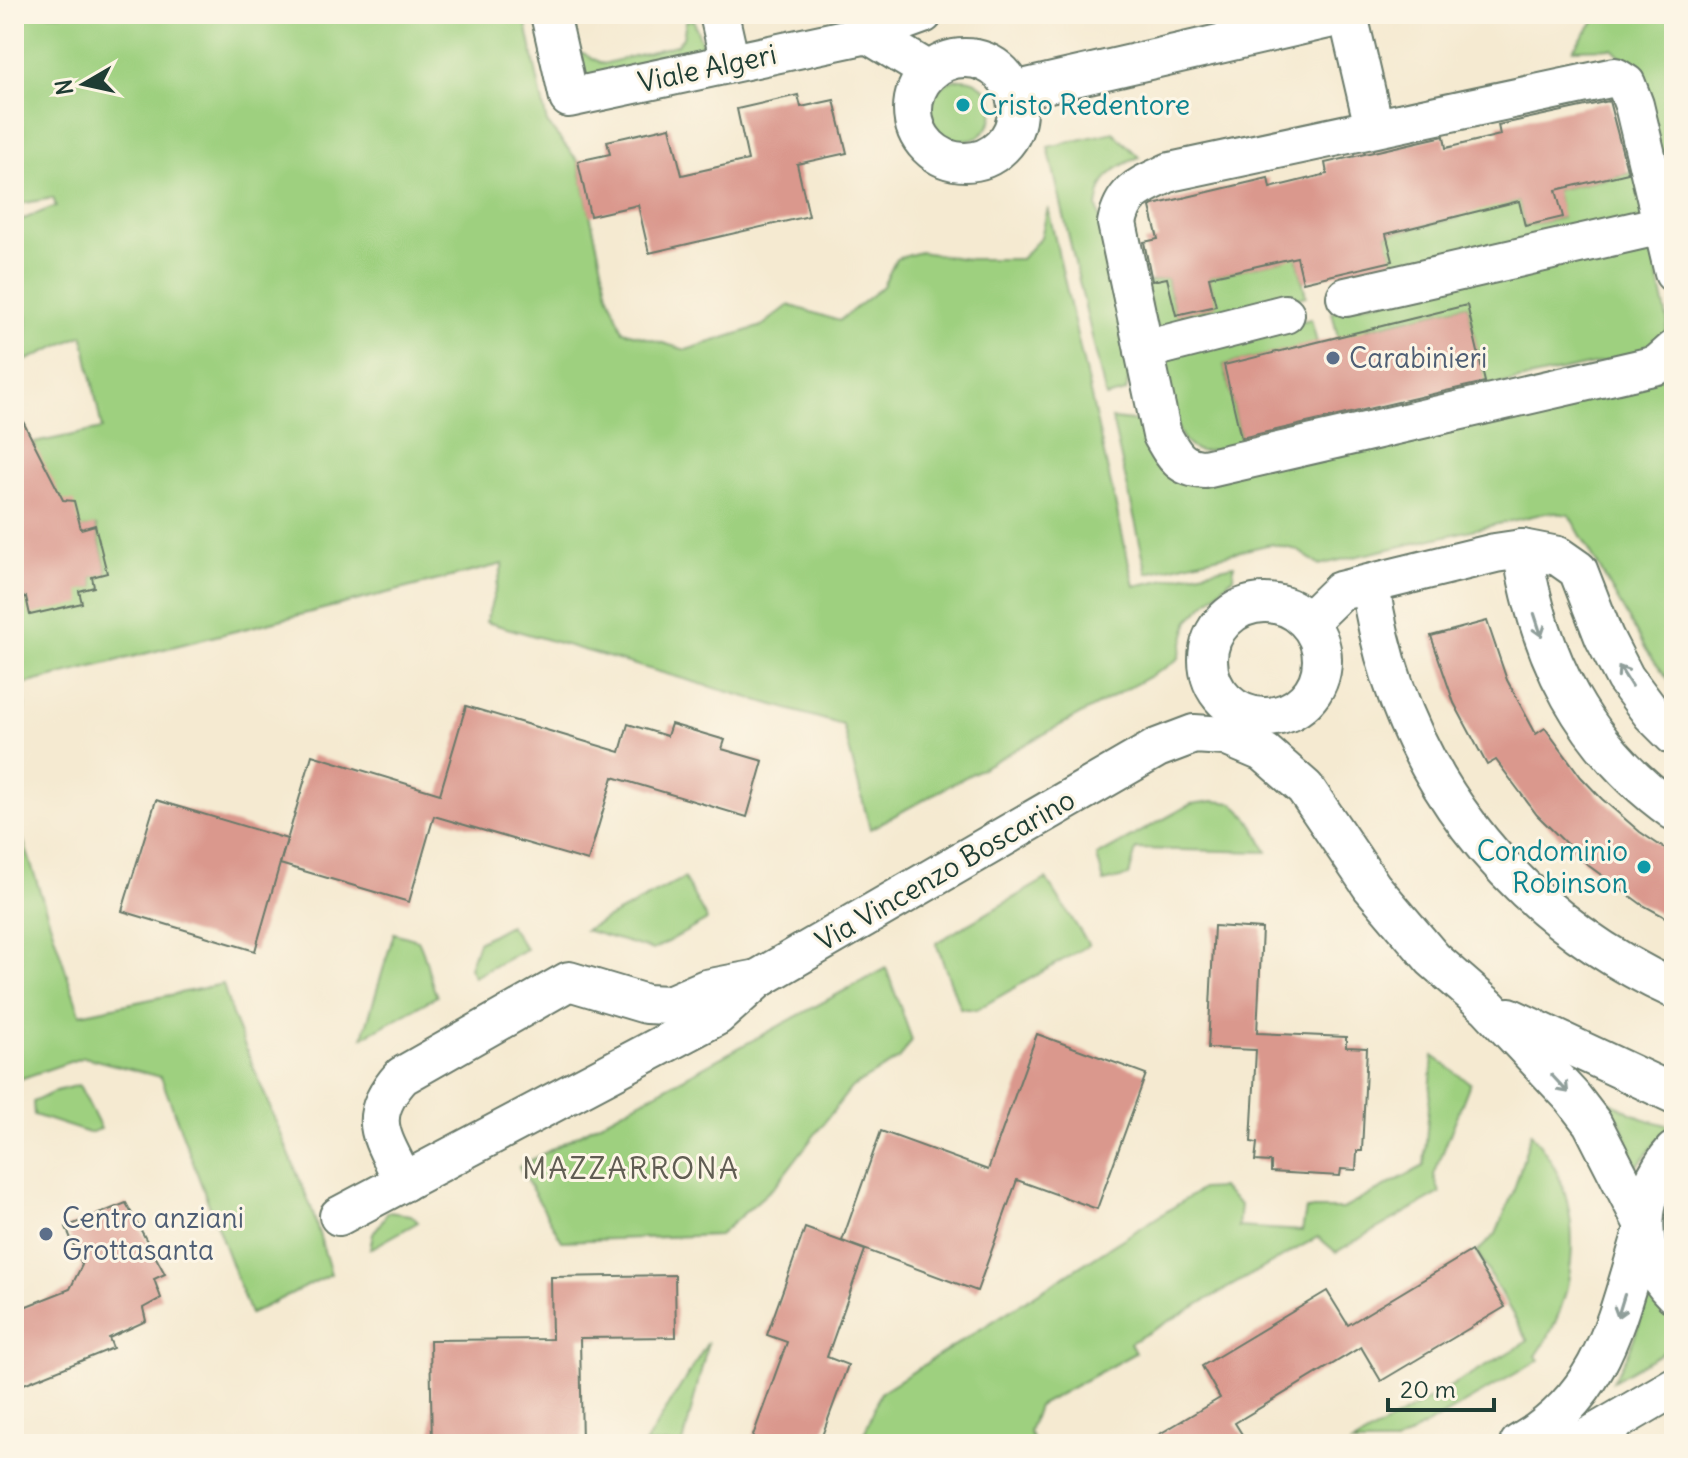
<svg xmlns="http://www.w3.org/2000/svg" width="1688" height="1458" font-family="Delius,sans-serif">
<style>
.green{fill:#9ed07f;stroke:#5e865a;stroke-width:2}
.building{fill:#da988d}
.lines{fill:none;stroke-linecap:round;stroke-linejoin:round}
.minor-casing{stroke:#6a7a6b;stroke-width:42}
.minor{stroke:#fff;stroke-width:38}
.oneway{stroke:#8f9e9a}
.culture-dot{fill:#0f9aa8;stroke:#fcf5e5;stroke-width:3}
.service-dot{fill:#5c6f8a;stroke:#fcf5e5;stroke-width:3}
.labels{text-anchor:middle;stroke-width:6;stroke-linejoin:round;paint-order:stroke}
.street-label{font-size:28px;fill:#1f3d34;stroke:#fcf5e5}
.culture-label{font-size:28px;fill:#0d838f;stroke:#fcf5e5;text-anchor:start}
.service-label{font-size:28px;fill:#4e5e75;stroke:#fcf5e5;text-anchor:start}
.neighbourhood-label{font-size:30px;letter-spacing:2px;fill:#605d53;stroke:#fcf5e5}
</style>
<rect width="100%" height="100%" fill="#fcf5e5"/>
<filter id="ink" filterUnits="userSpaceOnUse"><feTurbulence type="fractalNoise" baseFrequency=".0125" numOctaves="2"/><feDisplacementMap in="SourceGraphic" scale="16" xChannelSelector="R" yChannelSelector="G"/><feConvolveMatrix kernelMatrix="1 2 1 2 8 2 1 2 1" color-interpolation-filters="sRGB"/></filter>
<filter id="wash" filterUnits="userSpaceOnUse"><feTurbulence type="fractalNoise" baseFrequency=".006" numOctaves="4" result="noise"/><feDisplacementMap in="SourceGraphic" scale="32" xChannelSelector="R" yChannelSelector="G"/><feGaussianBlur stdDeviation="1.8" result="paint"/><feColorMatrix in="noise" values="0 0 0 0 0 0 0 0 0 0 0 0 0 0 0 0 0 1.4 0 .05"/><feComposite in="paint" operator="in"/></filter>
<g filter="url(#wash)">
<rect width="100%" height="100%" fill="#f5ead1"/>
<!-- green -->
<g class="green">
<path d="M14,14H524L547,123L578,161L608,293L623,331L686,350L762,326L789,305L839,321L883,286L896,259L920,252L967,259H1021L1041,237L1048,208L1134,586L1234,565L1233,577L1189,620L1179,658L1167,667L870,829L843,725L486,622L503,564L24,684C24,702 27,718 14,732V600L94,587L92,577L107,573L96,526L81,529L53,500L34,443L102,429L83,335L25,361L27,319L14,249V223L56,206L53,198L14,205Z"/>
<polygon points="1616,14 1674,14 1674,213 1633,68 1612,48 1573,49 1596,19"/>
<path d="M694,19C696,33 702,38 704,50L588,78L577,74L571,54L583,53L603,64L676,45L683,38L686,21Z"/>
<circle cx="962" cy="110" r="31"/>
<path d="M1113,132L1139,157C1111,170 1102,175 1097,206L1132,362L1126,392L1106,397L1048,147Z"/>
<polygon points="1635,172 1646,218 1396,276 1386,234 1459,218 1454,193 1500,205 1519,201 1525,226 1562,218 1556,190"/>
<polygon points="1291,230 1306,296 1173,331 1156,327 1145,283 1167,278 1176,315 1215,306 1209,277 1286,259"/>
<polygon points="1641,240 1651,244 1668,323 1664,340 1654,351 1486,387 1467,305 1366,329 1367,337 1339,343 1332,312"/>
<path d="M1311,319L1317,343L1224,365L1242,443C1230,446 1212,453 1199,451C1170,444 1168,382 1164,356Z"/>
<polygon points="1674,369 1674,687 1647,651 1569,515 1550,512 1319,565 1297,550 1271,544 1147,573 1112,419 1142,422 1163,470"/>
<polygon points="1213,801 1233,803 1250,820 1267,852 1136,849 1129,876 1104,882 1097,856 1191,804"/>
<polygon points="14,812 80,1014 223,984 232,1015 311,1207 331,1274 250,1314 161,1077 84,1057 14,1081"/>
<polygon points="684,878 707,920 653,950 585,930"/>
<polygon points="1046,879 1089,945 976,1010 960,1008 936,943"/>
<polygon points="509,925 526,949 474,977 469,968 478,942"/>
<path d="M394,933L418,940C428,958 428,978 437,996L363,1037Z"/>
<polygon points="886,968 912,1040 900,1058 851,1088 775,1186 719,1235 562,1241 519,1167"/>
<polygon points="1433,1056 1470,1083 1434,1175 1440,1193 1336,1252 1318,1237 1130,1343 1135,1353 1038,1406 1029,1432 1036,1444 860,1444 881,1392 1202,1189 1221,1188 1240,1205 1238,1227 1302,1231 1306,1209 1343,1209 1424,1166"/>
<polygon points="79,1085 101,1129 89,1133 34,1115 33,1102 56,1091"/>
<polygon points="1605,1099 1641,1118 1670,1126 1636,1167 1621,1123"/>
<path d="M1531,1133C1538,1142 1546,1152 1552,1163C1585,1223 1575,1301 1536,1356L1539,1360L1394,1444H1352L1528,1341L1477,1252L1496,1234L1513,1193Z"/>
<polygon points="388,1212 411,1215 418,1222 370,1249 373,1234"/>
<polygon points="1647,1293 1674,1320 1674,1346 1613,1381 1629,1352 1640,1321"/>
<polygon points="708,1342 683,1444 645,1444"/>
</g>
<g id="blocks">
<!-- building -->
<g class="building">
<polygon points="798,95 801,107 834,100 847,153 797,164 809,216 649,253 638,205 590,216 578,161 610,154 607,141 670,127 682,175 748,160 737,109"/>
<polygon points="1609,101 1628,173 1556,190 1563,217 1525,226 1519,201 1386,234 1393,261 1303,282 1297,257 1209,277 1216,306 1176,315 1167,278 1152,281 1144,242 1158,239 1150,207 1153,205 1268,178 1270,188 1327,174 1325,163 1444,136 1446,148 1500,135 1498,125"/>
<polygon points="1467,305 1485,382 1241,438 1224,365"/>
<polygon points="14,404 63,500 74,501 81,529 95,525 107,573 92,577 94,587 79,591 82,603 30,615 26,597 14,600"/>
<polygon points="1487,621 1507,680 1536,734 1545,728 1581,777 1602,799 1640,832 1674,855 1674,922 1641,904 1589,866 1537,815 1496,760 1487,765 1454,703 1431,636"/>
<polygon points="466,706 620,752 628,724 667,736 671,724 725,740 722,749 763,761 747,817 613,777 588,861 434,816 409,902 280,864 312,755 440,794"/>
<polygon points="156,800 287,839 255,951 122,911"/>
<polygon points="1214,926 1262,929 1257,1033 1346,1037 1346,1047 1367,1048 1362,1151 1357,1151 1356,1170 1341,1169 1340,1176 1271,1172 1271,1162 1255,1161 1257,1143 1251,1142 1256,1050 1208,1048"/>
<polygon points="1037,1034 1146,1074 1097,1209 1017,1180 977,1291 842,1241 881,1131 988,1170"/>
<polygon points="126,1203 165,1274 154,1279 161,1298 143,1308 146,1321 109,1338 113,1348 14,1388 14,1311 70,1289 82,1265 66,1227"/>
<polygon points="805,1228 865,1250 827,1357 848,1365 819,1444 750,1444 787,1342 767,1335"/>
<polygon points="1471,1251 1505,1307 1381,1381 1361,1347 1235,1423 1248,1444 1143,1444 1220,1398 1202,1366 1327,1291 1348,1325"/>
<polygon points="675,1275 676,1337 580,1338 582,1444 432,1444 430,1340 552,1339 551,1277"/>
</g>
</g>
</g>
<g filter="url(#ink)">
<use href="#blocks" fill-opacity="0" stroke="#6a7a6b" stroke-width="2"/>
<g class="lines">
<defs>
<g id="minor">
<polyline points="550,14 569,98 868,34 929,71"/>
<polyline points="719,14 730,63"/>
<polyline points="1348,15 1374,127"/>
<polyline points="868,34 923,14"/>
<circle cx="965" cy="110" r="52"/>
<polyline points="1014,91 1350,14"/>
<path d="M1674,273L1634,105L1626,84L1615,77L1170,172C1142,186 1124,189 1117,223L1162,435C1174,456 1180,468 1205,469L1657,365L1674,350"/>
<polyline points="1346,297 1662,225"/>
<polyline points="1144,350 1285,314"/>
<path d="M1522,549C1539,657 1583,746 1674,811"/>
<path d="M1370,584C1395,766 1507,912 1674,989"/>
<circle cx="1265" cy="660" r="57"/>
<polyline points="1308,622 1340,591 1495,553 1522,549 1558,556 1578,570 1604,637 1625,678 1652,714 1674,736"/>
<polyline points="1509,1017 1674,1094"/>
<path d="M1674,1151C1637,1193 1632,1253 1674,1294"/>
<path d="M404,1182C383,1137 363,1119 402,1076L569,981L646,1004L669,1005L706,989L758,979"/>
<polyline points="339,1216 717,1016 758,979 1157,748 1194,734 1225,736 1265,753 1305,788 1372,887 1433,959 1488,1007 1572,1097 1592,1123 1643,1223"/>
<path d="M1519,1444C1605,1394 1616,1319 1643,1232"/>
<polyline points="1577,1444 1674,1387"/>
</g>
</defs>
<!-- minor casing -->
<use href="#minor" class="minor-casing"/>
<!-- minor -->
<use href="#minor" class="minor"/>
</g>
<!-- one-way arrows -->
<defs><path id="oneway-shaft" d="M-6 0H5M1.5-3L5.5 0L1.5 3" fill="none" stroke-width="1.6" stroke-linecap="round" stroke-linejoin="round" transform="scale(2)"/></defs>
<g class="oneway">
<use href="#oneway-shaft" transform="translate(1538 625) rotate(72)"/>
<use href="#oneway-shaft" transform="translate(1625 676) rotate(-122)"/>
<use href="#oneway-shaft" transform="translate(1560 1084) rotate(47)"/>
<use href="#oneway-shaft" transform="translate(1621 1306) rotate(107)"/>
</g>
</g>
<!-- markers -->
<g class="culture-dot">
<circle cx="963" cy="105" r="8"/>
<circle cx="1644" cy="867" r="8"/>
</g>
<g class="service-dot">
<circle cx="1333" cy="358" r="8"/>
<circle cx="46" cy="1234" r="8"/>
</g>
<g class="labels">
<!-- street labels -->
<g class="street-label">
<text transform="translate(707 68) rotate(-12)" y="10">Viale Algeri</text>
<text transform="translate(945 870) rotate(-30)" y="10">Via Vincenzo Boscarino</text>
</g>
<!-- culture labels -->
<g class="culture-label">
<text x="979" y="115">Cristo Redentore</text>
<text x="1628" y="861" text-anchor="end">Condominio<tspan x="1628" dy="32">Robinson</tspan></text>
</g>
<!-- service labels -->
<g class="service-label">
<text x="1349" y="368">Carabinieri</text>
<text x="62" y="1228">Centro anziani<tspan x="62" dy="32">Grottasanta</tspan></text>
</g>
<!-- neighbourhood labels -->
<g class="neighbourhood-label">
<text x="631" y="1179">MAZZARRONA</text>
</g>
</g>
<!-- margin -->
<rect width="1688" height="1458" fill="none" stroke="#fcf5e5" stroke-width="48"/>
<!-- north arrow -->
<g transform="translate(84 84) rotate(261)" stroke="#fcf5e5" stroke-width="6" paint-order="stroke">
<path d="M0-6L14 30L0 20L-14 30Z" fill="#1f3d34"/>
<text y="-12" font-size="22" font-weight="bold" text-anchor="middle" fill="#1f3d34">N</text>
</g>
<!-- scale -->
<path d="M1388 1398v12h106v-12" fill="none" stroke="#1f3d34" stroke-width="4"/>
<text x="1400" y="1398" font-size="24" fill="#1f3d34" stroke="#fcf5e5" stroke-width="6" paint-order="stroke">20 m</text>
</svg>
